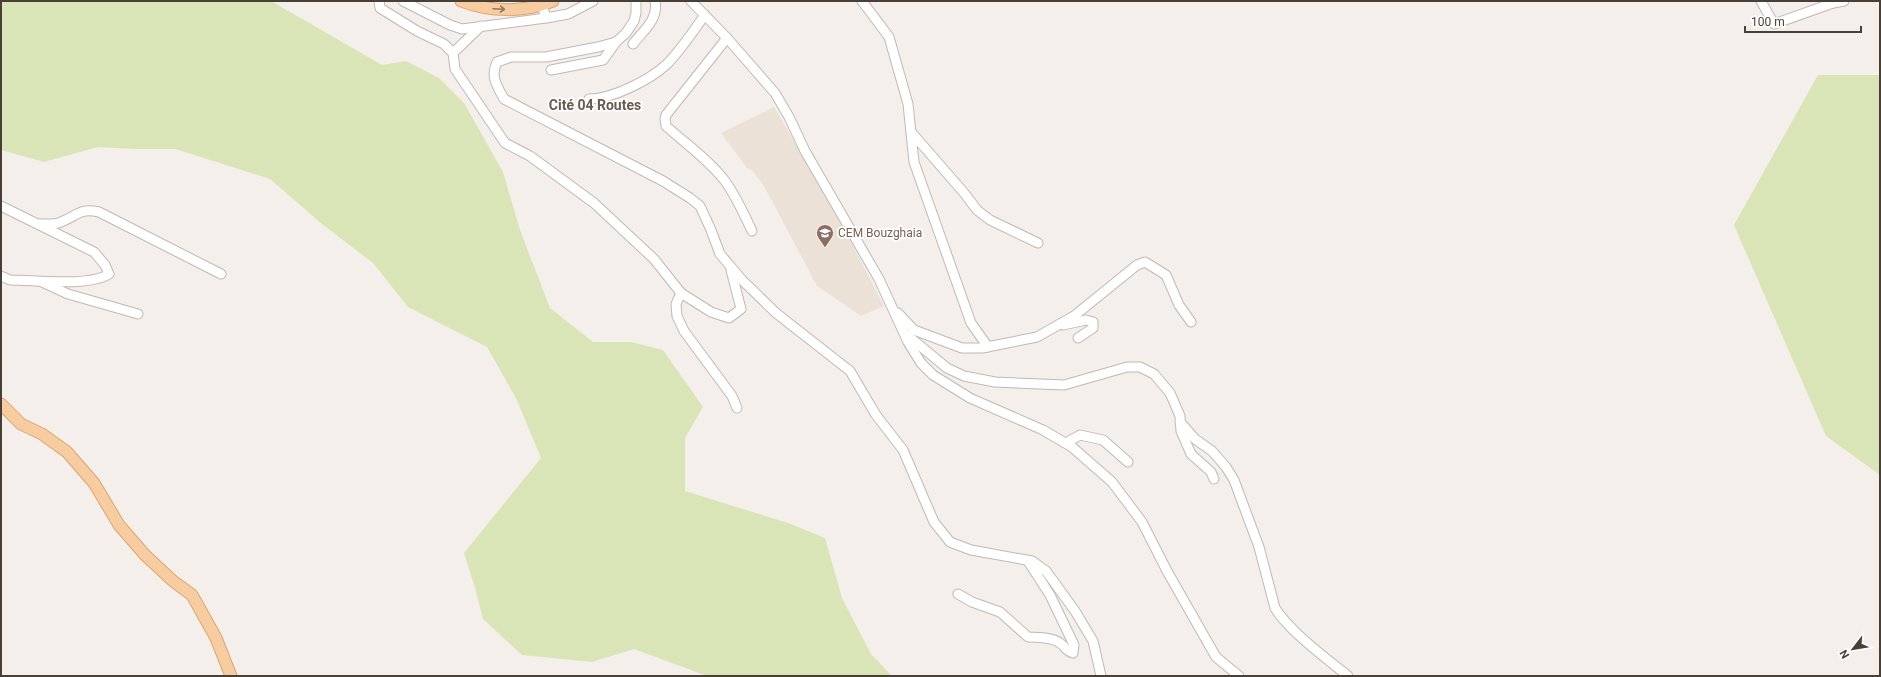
<svg xmlns="http://www.w3.org/2000/svg" width="1881" height="677" font-family="Roboto,sans-serif">
<style>
.education{fill:#ece1d6}
.green{fill:#dae5b7}
.lines{fill:none;stroke-linecap:round;stroke-linejoin:round}
.minor-casing{stroke:#c2b8b1;stroke-width:11}
.major-casing{stroke:#dba571;stroke-width:13}
.minor{stroke:#fff;stroke-width:9}
.major{stroke:#f7cca1;stroke-width:11}
.oneway{stroke:#8e7763}
.labels{text-anchor:middle;stroke-width:3.5;stroke-linejoin:round;paint-order:stroke}
.education-label{font-size:12px;fill:#785e54;stroke:#fff;text-anchor:start}
.quarter-label{font-size:14px;font-weight:bold;fill:#6a5a51;stroke:#fff}
</style>
<rect width="100%" height="100%" fill="#f4efeb"/>
<!-- education -->
<polygon class="education" points="774,107 834,209 884,306 861,316 817,286 764,186 752,170 747,168 721,133"/>
<!-- green -->
<g class="green">
<polygon points="1,1 271,1 382,65 406,61 439,78 464,103 503,172 520,230 550,308 593,342 631,342 663,350 703,407 685,438 685,491 791,524 825,538 842,598 871,654 892,676 707,676 634,649 592,662 522,655 483,619 475,588 464,553 541,458 516,398 487,347 408,307 373,263 322,224 270,179 175,149 134,149 98,147 44,162 1,150"/>
<polygon points="1818,75 1880,75 1880,475 1826,436 1734,225"/>
</g>
<g class="lines">
<defs>
<g id="minor">
<polyline points="379,1 380,8 417,31 444,44 453,53 455,69 505,143 530,156 594,203 654,259 681,293 711,312 729,318 741,309 731,270"/>
<polyline points="403,1 450,25 462,29 546,18 542,5"/>
<path d="M636,1V13L634,21L626,33L616,42L598,47L546,57H511L497,62C490,76 497,86 504,99L663,181L690,198L700,206L711,230L720,254L742,280L776,313L850,371L876,415L903,450L934,522L950,542L971,550L1032,561L1046,571L1075,611L1093,641L1101,676"/>
<polyline points="691,1 727,38 775,93 789,117 805,151 879,279 908,342 921,363 933,375 970,398 1043,430 1072,447 1112,482 1142,522 1167,571 1216,657 1239,676"/>
<polyline points="862,1 889,37 908,104 914,162 971,323 988,347"/>
<polyline points="1761,1 1774,24 1833,3"/>
<polyline points="1832,1 1833,3 1844,1"/>
<polyline points="546,18 568,14 593,1"/>
<path d="M727,38L666,115L665,119L666,126C686,144 709,160 725,181C736,196 744,214 752,231"/>
<path d="M633,44C643,31 659,19 655,1"/>
<polyline points="453,53 481,26"/>
<polyline points="551,70 603,60 616,42"/>
<path d="M589,99C612,99 650,80 667,64C681,50 693,31 705,15"/>
<polyline points="912,133 965,194 977,210 990,220 1038,243"/>
<path d="M1,206L94,252L105,265L109,274C89,287 35,280 10,280L1,276"/>
<path d="M39,224C45,224 55,225 61,222C79,215 78,208 99,212L221,274"/>
<polyline points="42,282 68,294 138,314"/>
<polyline points="681,293 676,304 677,316 684,331 732,396 737,408"/>
<polyline points="898,313 914,330 962,348 982,348 1037,337 1074,316 1137,265 1145,262 1166,275 1179,305 1191,322"/>
<polyline points="1063,325 1086,320 1093,322 1093,328 1078,338"/>
<polyline points="907,335 947,368 964,376 995,382 1064,385 1127,367 1140,367 1154,374 1170,393 1180,416 1181,431 1191,454 1211,472 1214,479"/>
<path d="M1180,422L1195,439L1212,451L1226,467L1234,480L1259,547L1275,608C1290,632 1326,658 1348,676"/>
<polyline points="1066,443 1080,435 1103,440 1128,462"/>
<path d="M958,594L972,602L1000,612L1028,637C1036,637 1054,638 1060,643C1066,647 1064,650 1073,653L1074,645L1050,595L1028,561"/>
</g>
<g id="major">
<path d="M461,1C490,12 524,13 553,1"/>
<polyline points="1,404 21,424 42,434 67,452 94,483 119,525 145,555 173,581 192,595 216,638 231,676"/>
</g>
</defs>
<!-- minor casing -->
<use href="#minor" class="minor-casing"/>
<!-- major casing -->
<use href="#major" class="major-casing"/>
<!-- minor -->
<use href="#minor" class="minor"/>
<!-- major -->
<use href="#major" class="major"/>
</g>
<!-- one-way arrows -->
<defs><path id="oneway-shaft" d="M-6 0H5M1.5-3L5.5 0L1.5 3" fill="none" stroke-width="1.6" stroke-linecap="round" stroke-linejoin="round"/></defs>
<use class="oneway" href="#oneway-shaft" transform="translate(499 9) rotate(3)"/>
<!-- icons -->
<defs>
<symbol id="school-pin" viewBox="-11 -11 22 30"><path d="M0 17L-7.5 6A9.5 9.5 0 1 1 7.5 6Z" fill="#8d6e63" stroke="#fff"/><path d="M0-5L7-2L0 1L-7-2ZM-4 1L0 2.5L4 1V4Q0 6-4 4Z" fill="#fff"/></symbol>
</defs>
<g fill-rule="evenodd">
<use href="#school-pin" x="815" y="223" width="20" height="27"/>
</g>
<g class="labels">
<!-- education labels -->
<g class="education-label">
<text x="838" y="237">CEM Bouzghaia</text>
</g>
<!-- quarter labels -->
<g class="quarter-label">
<text x="595" y="110">Cité 04 Routes</text>
</g>
</g>
<!-- border -->
<rect width="1881" height="677" fill="none" stroke="#483f39" stroke-width="4"/>
<!-- north arrow -->
<g transform="translate(1853 649) rotate(239)" stroke="#ffffff" stroke-width="3" paint-order="stroke">
<path d="M0-3L7 15L0 10L-7 15Z" fill="#483f39"/>
<text y="-6" font-size="11" font-weight="bold" text-anchor="middle" fill="#483f39">N</text>
</g>
<!-- scale -->
<path d="M1745 26v6h116v-6" fill="none" stroke="#483f39" stroke-width="2"/>
<text x="1751" y="26" font-size="12" fill="#483f39" stroke="#ffffff" stroke-width="3" paint-order="stroke">100 m</text>
</svg>
